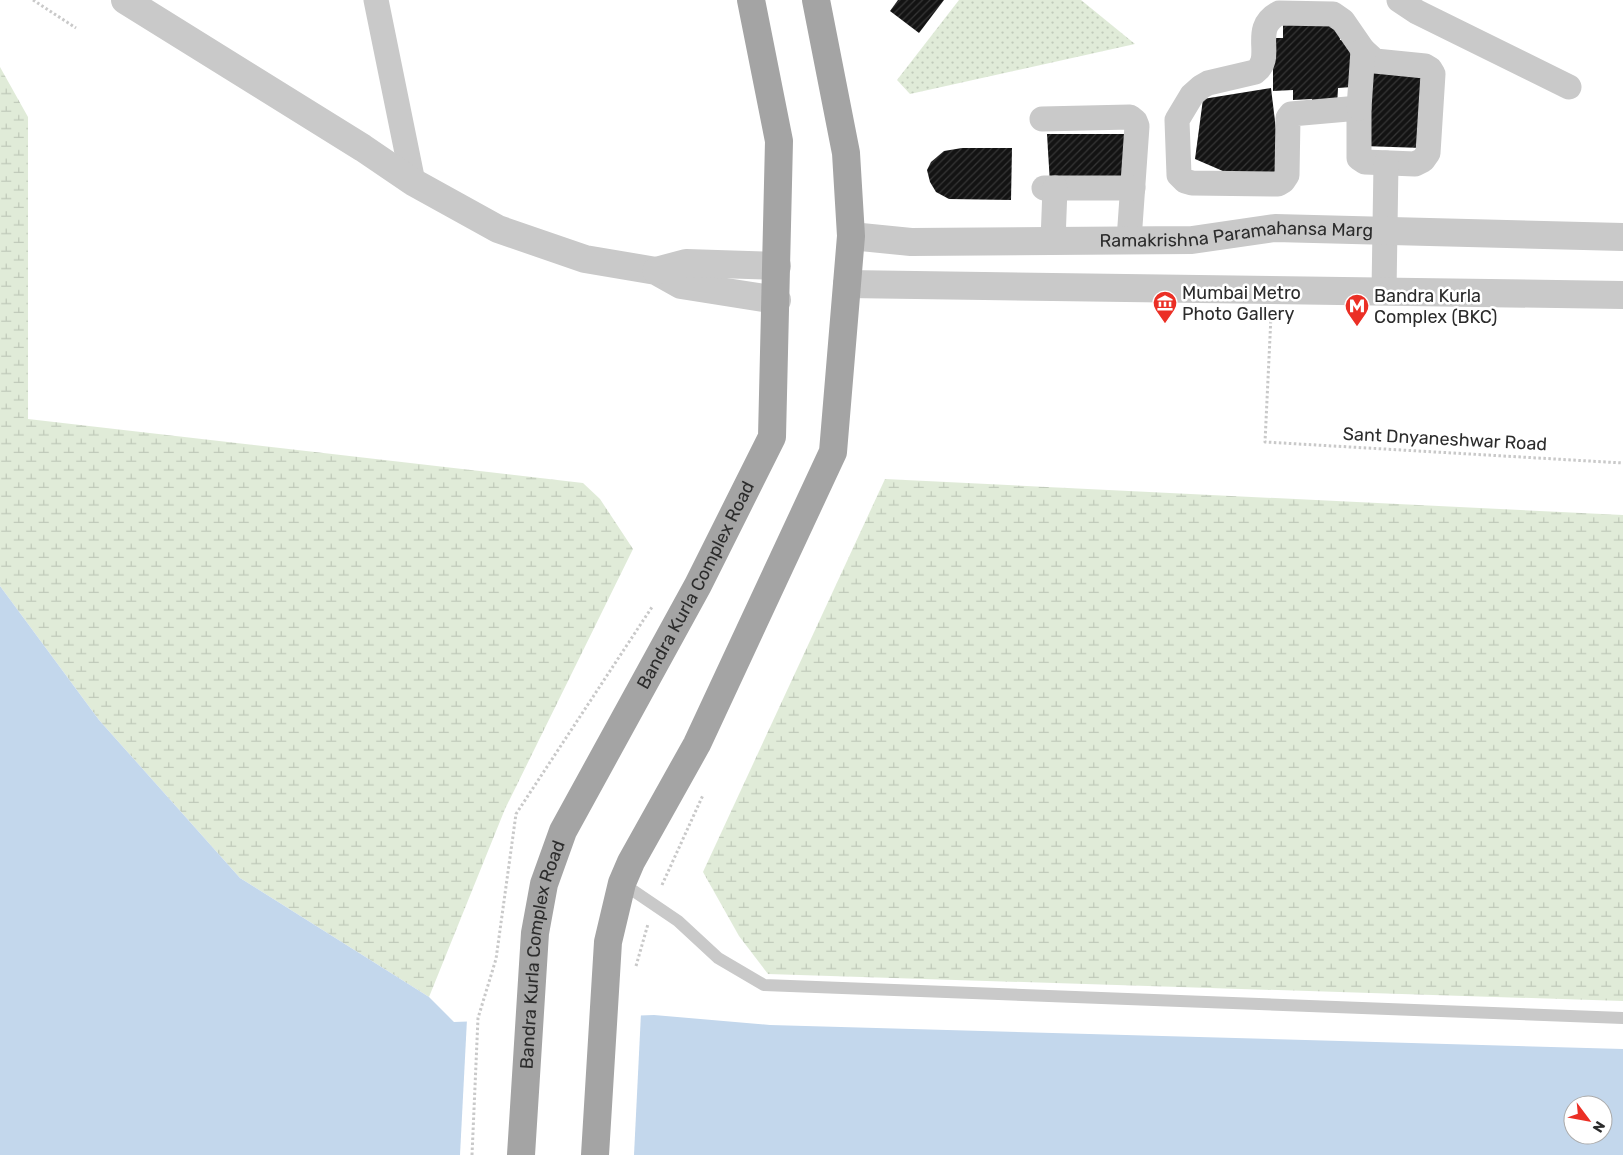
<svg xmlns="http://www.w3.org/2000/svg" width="1623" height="1155" font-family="Rubik,sans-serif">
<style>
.grass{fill:url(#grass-dots)}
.wetland{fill:url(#wetland-marsh)}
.water{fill:#c3d7ec;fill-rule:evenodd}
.pier{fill:#fff}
.building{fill:url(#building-hatch)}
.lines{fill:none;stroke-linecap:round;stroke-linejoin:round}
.path{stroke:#c9c9c9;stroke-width:3;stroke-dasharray:2.5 2.5;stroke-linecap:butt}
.service{stroke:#c9c9c9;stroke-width:12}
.minor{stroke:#c9c9c9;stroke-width:25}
.tertiary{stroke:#c9c9c9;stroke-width:28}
.primary{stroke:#a4a4a4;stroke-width:28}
.labels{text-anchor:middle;stroke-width:5;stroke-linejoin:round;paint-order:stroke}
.street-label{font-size:18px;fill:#2c2c2c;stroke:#fff}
.poi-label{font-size:18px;fill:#2c2c2c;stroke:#fff;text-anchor:start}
</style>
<defs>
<pattern id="grass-dots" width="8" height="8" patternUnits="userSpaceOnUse" patternTransform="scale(1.25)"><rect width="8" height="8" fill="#e0ebd8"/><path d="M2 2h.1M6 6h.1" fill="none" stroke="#c0caba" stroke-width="1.8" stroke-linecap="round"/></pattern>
<pattern id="wetland-marsh" width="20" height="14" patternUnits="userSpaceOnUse" patternTransform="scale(1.25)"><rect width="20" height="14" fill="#e0ebd8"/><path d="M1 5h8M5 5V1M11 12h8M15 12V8" fill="none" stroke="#c0caba"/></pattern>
<pattern id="building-hatch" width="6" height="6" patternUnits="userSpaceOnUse" patternTransform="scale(1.25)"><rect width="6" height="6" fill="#131313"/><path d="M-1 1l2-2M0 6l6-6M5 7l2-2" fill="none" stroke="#363636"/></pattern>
</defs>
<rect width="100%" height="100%" fill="#fff"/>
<!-- grass -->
<polygon class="grass" points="959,0 1081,0 1135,44 910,94 897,80"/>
<!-- wetland -->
<g class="wetland">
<polygon points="0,67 28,117 28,419 583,483 600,499 633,549 505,809 429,997 240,878 99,720 0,586"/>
<polygon points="885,479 1623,515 1623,1001 768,974 739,936 703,872"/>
</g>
<!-- water -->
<path class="water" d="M0,586L99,720L240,878L429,997L454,1022L654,1015L770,1025L1623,1049V1155H0ZM1573,1105H1603V1135H1573Z"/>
<!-- pier -->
<polygon class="pier" points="641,1013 634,1155 460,1155 467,1019"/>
<!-- building -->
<g class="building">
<polygon points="898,0 944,0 919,33 890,11"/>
<polygon points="1339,23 1340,40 1352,40 1352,87 1338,88 1337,106 1312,107 1312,99 1293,100 1293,90 1273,91 1273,38 1283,38 1283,24"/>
<polygon points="1367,68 1426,71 1422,148 1363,146"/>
<polygon points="1271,88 1281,171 1246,181 1195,159 1203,99"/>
<polygon points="1047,134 1126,134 1126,184 1050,184"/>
<polygon points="962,148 1012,148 1011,200 949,199 936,192 930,182 927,170 931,162 944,151"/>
</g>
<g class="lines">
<!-- path -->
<g class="path">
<polyline points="33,0 76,28"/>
<polyline points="1271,316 1265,442 1623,463"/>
<polyline points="662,885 703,795"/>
<polyline points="636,966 648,924"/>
<polyline points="472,1155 478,1018 496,959 516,814 652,607"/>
</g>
<!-- service -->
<polyline class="service" points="622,883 678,921 718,958 764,985 1623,1018"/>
<!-- minor -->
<g class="minor">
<polyline points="376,0 413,182"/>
<polyline points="1399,0 1417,12 1569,87"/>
<path d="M1279,13L1333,14L1343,21L1363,50L1375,61L1425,66L1430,69L1433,74L1428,153L1423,160L1415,164L1365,162L1359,158V108L1291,114L1288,118L1287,175L1283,181L1278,184L1192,183L1185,181L1179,175L1177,120L1192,95L1201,87L1208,83L1255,72C1276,57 1249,29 1279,13Z"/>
<polyline points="1359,108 1363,50"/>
<polyline points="1042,119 1130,117 1135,121 1137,126 1129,240"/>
<polyline points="1044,188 1133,188"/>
<polyline points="1053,241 1055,188"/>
<polyline points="1384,292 1386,163"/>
</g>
<!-- tertiary -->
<g class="tertiary">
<polyline points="125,0 363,148 413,182 498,229 585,259 656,271 681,285 777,300"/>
<path id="s1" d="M851,236L911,242L1192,240L1275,228L1623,237"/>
<polyline points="656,271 686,263 777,266"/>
<polyline points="847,284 1623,295"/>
</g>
<!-- primary -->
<g class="primary">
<path id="s2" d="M521,1155L535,933L544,884L563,831L698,585L772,437L779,141L751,0"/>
<polyline points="595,1155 608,942 622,883 631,862 697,744 833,452 851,236 846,153 816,0"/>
</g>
</g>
<!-- icons -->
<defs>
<symbol id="museum-pin" viewBox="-11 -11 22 30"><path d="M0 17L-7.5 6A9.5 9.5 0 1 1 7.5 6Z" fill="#eb2f25" stroke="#fff"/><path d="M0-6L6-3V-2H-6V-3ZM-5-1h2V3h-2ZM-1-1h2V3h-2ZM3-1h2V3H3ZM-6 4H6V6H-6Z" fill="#fff"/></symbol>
<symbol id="metro-pin" viewBox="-11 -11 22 30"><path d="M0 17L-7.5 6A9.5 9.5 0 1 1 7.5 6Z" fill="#eb2f25" stroke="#fff"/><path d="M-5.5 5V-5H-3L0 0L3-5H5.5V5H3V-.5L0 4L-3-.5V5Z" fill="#fff"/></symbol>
</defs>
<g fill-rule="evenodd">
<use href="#museum-pin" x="1151" y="289" width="28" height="38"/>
<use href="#metro-pin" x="1343" y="292" width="28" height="38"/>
</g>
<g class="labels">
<!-- street labels -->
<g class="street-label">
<text dy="6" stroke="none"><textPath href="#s1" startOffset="386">Ramakrishna Paramahansa Marg</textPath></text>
<text transform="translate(1445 439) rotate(3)" y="6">Sant Dnyaneshwar Road</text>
<text dy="6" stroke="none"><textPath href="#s2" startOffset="608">Bandra Kurla Complex Road</textPath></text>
<text dy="6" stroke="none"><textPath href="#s2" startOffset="202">Bandra Kurla Complex Road</textPath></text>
</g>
<!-- poi labels -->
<g class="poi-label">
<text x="1182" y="299">Mumbai Metro<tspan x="1182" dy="21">Photo Gallery</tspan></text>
<text x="1374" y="302">Bandra Kurla<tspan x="1374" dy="21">Complex (BKC)</tspan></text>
</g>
</g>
<!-- north arrow -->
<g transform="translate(1588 1120) rotate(122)"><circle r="24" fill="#ffffff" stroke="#ababab"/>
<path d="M0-4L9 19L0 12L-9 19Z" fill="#eb2f25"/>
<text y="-8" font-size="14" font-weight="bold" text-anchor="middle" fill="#2c2c2c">N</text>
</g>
</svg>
